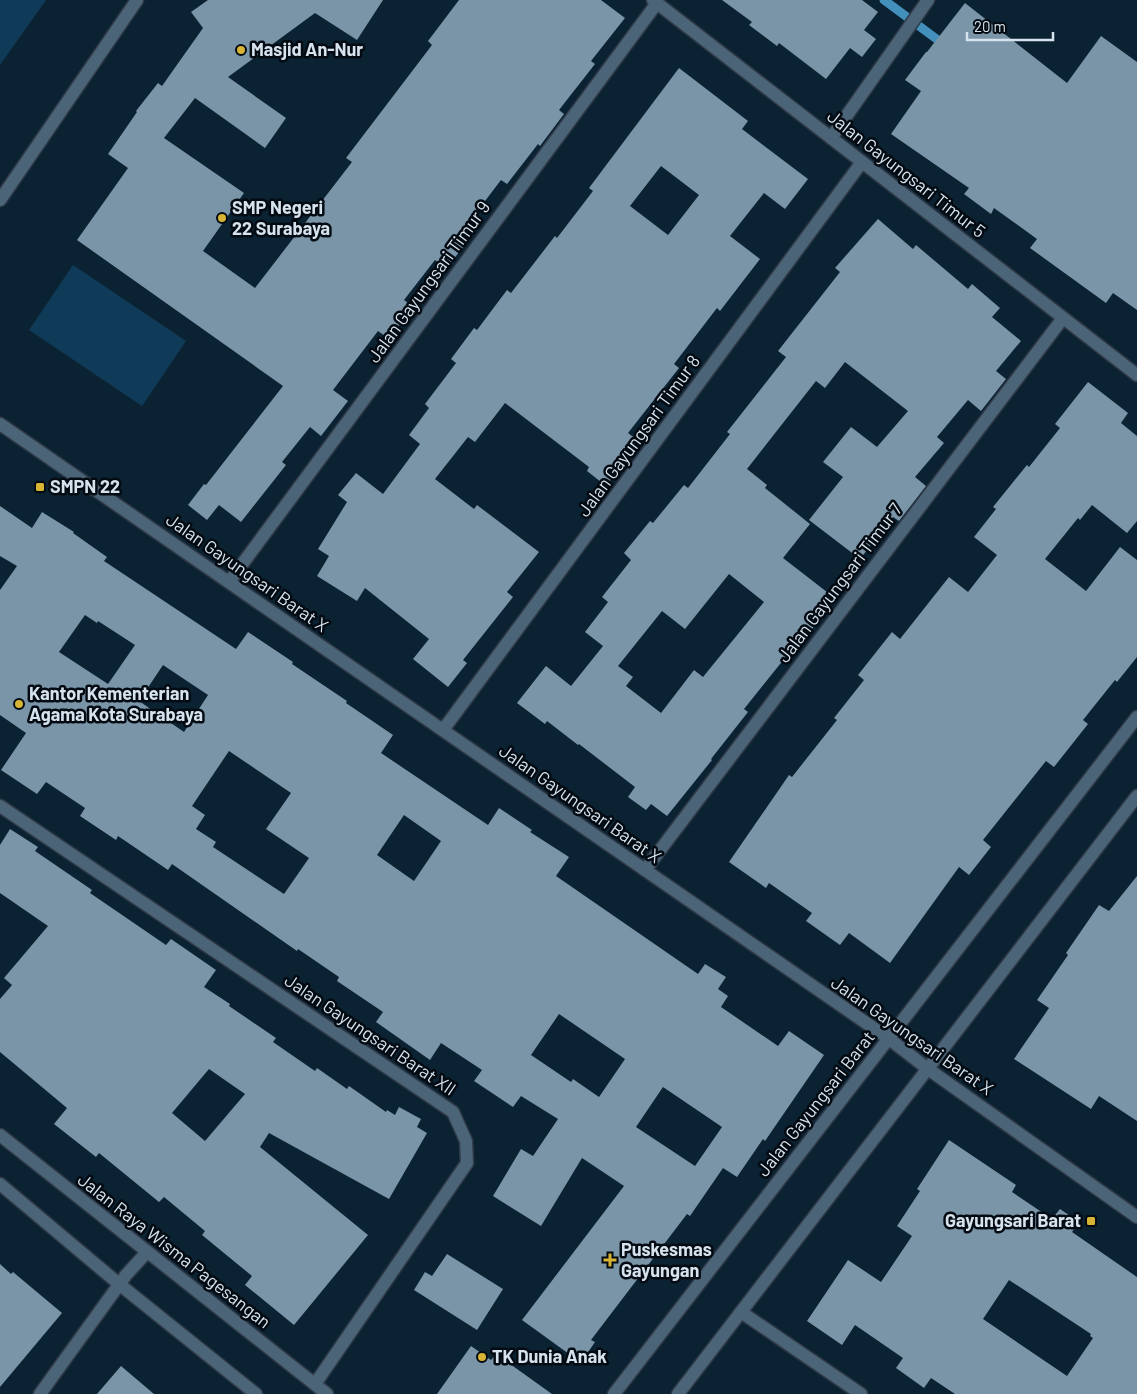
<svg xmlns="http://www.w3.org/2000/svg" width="1137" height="1394" font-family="Barlow,sans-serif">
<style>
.green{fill:#0f3b59}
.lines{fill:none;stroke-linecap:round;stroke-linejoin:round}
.stream{stroke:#4390bd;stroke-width:9}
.building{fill:#7a94a8;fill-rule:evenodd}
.street-casing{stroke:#2f3a48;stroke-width:15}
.secondary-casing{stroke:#2f3a48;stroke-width:15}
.street{stroke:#4c6477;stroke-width:12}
.secondary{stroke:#4c6477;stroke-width:12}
.poi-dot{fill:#d7b434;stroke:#030a11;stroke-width:2}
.labels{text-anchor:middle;stroke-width:5;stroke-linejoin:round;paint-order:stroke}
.poi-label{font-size:18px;font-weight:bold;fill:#d6e3ee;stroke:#030a11;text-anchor:start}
.street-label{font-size:18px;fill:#d6e3ee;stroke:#030a11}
</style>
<rect width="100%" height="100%" fill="#0b2232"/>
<!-- green -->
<g class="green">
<polygon points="0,0 46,0 0,65"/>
<polygon points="73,265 186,341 142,406 29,330"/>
</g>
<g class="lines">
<!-- stream -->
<polyline class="stream" points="884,0 946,46"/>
</g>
<!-- building -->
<g class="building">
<polygon points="208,0 383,0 357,40 315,13 228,77 286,118 265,148 195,98 164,138 244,193 203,251 255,288 352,162 346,158 432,45 428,41 459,0 601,0 625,18 591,61 595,64 559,110 564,114 540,146 538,144 507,184 501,180 469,222 477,229 446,269 435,260 404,300 413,307 389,339 378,331 333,390 348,401 321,436 310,427 282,462 286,465 241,522 219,505 207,520 188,505 204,484 206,485 283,386 77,240 128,168 108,154 137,112 136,111 158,83 162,86 203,28 191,12"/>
<polygon points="722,0 862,0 878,12 864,30 876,39 862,57 850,48 826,79 779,43 777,46 749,25 752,22"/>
<polygon points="965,3 1067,83 1101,36 1137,62 1137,310 1113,293 1106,303 1030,248 1037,239 994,208 991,214 964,194 969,188 891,134 921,91 905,80 926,52 927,52"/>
<path d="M679,68L748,121L742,129L808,179L785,209L764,193L730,236L760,259L720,311L717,308L674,364L679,368L628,433L640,442L606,486L587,471L589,467L505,403L475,442L468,437L435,479L474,509L477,505L539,552L507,592L513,597L463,660L467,663L448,687L413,659L429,639L365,588L357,601L317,576L329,556L318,549L347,502L338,495L356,473L383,494L420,444L409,435L429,408L425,404L456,363L451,359L474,328L477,330L507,290L511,293L555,236L557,238L593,191L589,188ZM661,166L699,195L668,235L630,206Z"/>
<path d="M878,219L913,249L916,245L968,289L972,284L1000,308L992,317L1021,341L996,371L1006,379L981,411L968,400L937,437L944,443L915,477L926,486L899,521L893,517L860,559L809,520L843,477L823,462L851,427L877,447L908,411L845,362L825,388L816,381L747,469L767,485L765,488L810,524L783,558L836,599L807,635L805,633L744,709L748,712L711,759L712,760L667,816L651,804L646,810L628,797L635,787L579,744L578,745L547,721L545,724L517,703L546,666L571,686L603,646L585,632L608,602L602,597L631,560L624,553L650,521L653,523L684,485L688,488L730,434L727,432L786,357L778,351L840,272L835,268ZM729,574L764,602L703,677L694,670L661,713L626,686L633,677L618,666L662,611L685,629Z"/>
<polygon points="1088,382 1128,413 1121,423 1137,436 1137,521 1127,533 1092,505 1080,520 1078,518 1045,559 1086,591 1120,547 1137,560 1137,657 1117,682 1115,680 1083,720 1088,724 1054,767 1046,761 983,840 991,847 969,875 959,867 890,963 849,933 840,945 806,921 812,913 769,883 766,888 729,862 789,775 792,777 837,720 834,718 864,680 858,675 892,632 900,639 949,577 968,592 997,555 974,537 996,509 993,507 1027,465 1029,467 1060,428 1055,424"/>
<path d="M0,506L32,528L42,512L74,532L73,533L107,557L104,561L236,649L248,632L293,662L292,664L347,701L346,703L393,735L381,753L488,825L499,808L532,830L530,832L569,857L556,876L698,974L705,964L726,977L718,989L728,996L721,1007L778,1046L789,1031L824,1055L765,1141L763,1139L737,1177L723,1168L690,1216L687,1214L591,1340L595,1342L582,1361L570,1352L569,1354L522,1320L624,1186L582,1158L541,1226L493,1196L521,1149L533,1156L558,1119L521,1096L513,1107L474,1081L482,1070L441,1043L430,1060L376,1022L383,1012L337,981L339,977L298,949L297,951L172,864L168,870L118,836L116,840L80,816L85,808L46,782L37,794L1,770L26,733L0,715V590L17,566L0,556ZM85,615L97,623L98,621L135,645L108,684L59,652ZM163,665L208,695L184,732L139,701ZM229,751L291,793L266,829L309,858L284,894L213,847L216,842L196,829L205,815L192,806ZM404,815L441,841L414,881L377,855ZM559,1014L625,1059L599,1097L573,1079L571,1082L531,1055ZM663,1087L722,1127L695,1166L636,1127Z"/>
<path d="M10,829L38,847L35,851L92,890L90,893L166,945L171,939L216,970L204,987L230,1004L229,1006L276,1038L273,1042L315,1071L317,1068L347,1089L349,1086L386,1112L387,1110L395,1115L399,1107L421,1119L417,1127L427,1133L389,1199L269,1133L260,1147L368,1235L294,1325L245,1285L252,1276L202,1235L205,1231L164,1197L159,1202L99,1153L96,1157L54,1124L67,1108L0,1052V999L12,985L4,978L48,926L0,893V845ZM209,1069L245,1094L205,1141L172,1113Z"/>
<polygon points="1137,876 1137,1121 1099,1096 1091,1109 1014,1059 1049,1008 1037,1000 1068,955 1066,953 1099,905 1109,911"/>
<path d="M949,1140L1016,1185L1012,1192L1052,1219L1060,1209L1079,1222L1072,1232L1137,1277V1394H955L931,1378L924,1388L896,1368L903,1358L855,1325L842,1345L807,1321L848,1260L881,1282L912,1236L897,1226L920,1191L917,1189ZM1009,1280L1091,1334L1090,1336L1093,1338L1067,1376L983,1319Z"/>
<polygon points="447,1254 503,1289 477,1330 414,1290 425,1272 432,1276"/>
<polygon points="0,1264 11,1274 13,1272 62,1313 0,1387"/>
<polygon points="471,1346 491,1360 496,1354 552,1394 437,1394"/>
<polygon points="121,1366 154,1394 97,1394"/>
</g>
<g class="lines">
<defs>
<g id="street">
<polyline points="653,0 1137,375"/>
<polyline points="831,138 928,0"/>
<polyline points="0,200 137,0"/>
<polyline points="229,582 657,3"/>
<polyline points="443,730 862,162"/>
<polyline points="0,806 453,1112 466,1141 467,1163 315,1384"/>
<polyline points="645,870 1063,318"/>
<polyline points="0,1184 119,1284 256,1394"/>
<polyline points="741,1312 861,1394"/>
<polyline points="40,1394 126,1275 147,1252"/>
</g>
<g id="secondary">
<polyline points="0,424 888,1038 928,1069 1137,1217"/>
<polyline points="0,1135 327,1394"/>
<polyline points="614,1394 1137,717"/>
<polyline points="678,1394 1137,796"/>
</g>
</defs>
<!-- street casing -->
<use href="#street" class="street-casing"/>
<!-- secondary casing -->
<use href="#secondary" class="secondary-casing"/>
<!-- street -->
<use href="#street" class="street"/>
<!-- secondary -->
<use href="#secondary" class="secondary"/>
</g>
<!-- markers -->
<g class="poi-dot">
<circle cx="241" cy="50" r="5"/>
<circle cx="222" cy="218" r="5"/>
<rect x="35" y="482" width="10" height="10" rx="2.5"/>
<circle cx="19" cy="704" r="5"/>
<rect x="1086" y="1216" width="10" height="10" rx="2.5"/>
<path d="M607.5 1252.5h5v5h5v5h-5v5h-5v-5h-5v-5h5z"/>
<circle cx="482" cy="1357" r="5"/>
</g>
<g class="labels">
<!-- poi labels -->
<g class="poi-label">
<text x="251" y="56">Masjid An-Nur</text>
<text x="232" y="214">SMP Negeri<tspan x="232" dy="21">22 Surabaya</tspan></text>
<text x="50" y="493">SMPN 22</text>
<text x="29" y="700">Kantor Kementerian<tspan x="29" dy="21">Agama Kota Surabaya</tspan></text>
<text x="1081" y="1227" text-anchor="end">Gayungsari Barat</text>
<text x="621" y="1256">Puskesmas<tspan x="621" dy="21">Gayungan</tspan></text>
<text x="492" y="1363">TK Dunia Anak</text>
</g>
<!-- street labels -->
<g class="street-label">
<text transform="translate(906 174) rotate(38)" y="6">Jalan Gayungsari Timur 5</text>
<text transform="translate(429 282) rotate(-54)" y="6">Jalan Gayungsari Timur 9</text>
<text transform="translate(639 436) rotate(-54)" y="6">Jalan Gayungsari Timur 8</text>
<text transform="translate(247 573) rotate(35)" y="6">Jalan Gayungsari Barat X</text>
<text transform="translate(840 583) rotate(-53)" y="6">Jalan Gayungsari Timur 7</text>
<text transform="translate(580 804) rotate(35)" y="6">Jalan Gayungsari Barat X</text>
<text transform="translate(370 1035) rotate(34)" y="6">Jalan Gayungsari Barat XII</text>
<text transform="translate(912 1036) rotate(35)" y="6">Jalan Gayungsari Barat X</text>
<text transform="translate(816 1104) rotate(-52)" y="6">Jalan Gayungsari Barat</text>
<text transform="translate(174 1251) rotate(38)" y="6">Jalan Raya Wisma Pagesangan</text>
</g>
</g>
<!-- scale -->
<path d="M967 32v8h86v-8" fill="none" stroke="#d6e3ee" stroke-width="2.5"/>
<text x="974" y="32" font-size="15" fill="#d6e3ee" stroke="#030a11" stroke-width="4" paint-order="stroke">20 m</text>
</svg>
